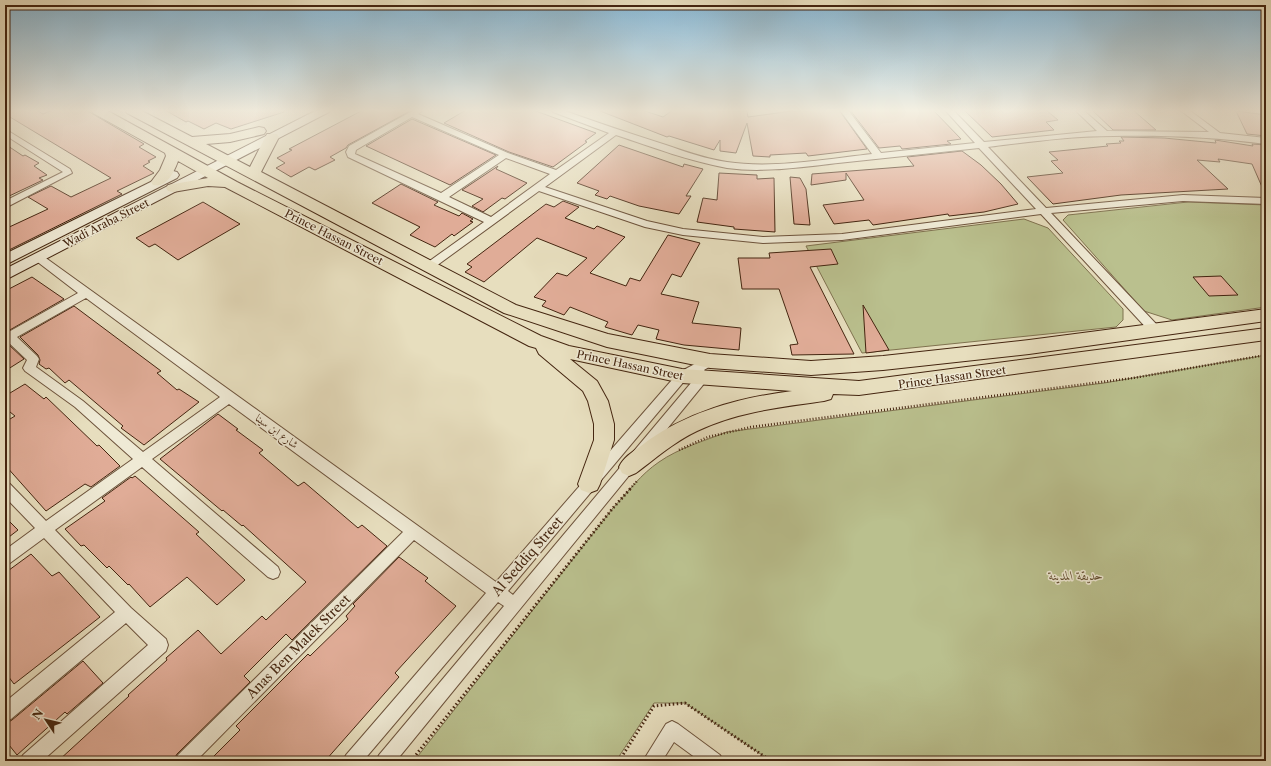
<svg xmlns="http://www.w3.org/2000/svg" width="1271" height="766" font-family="'Libre Caslon Text',Amiri,serif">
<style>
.green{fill:#bac08e;stroke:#7f724f}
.building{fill:#e0ac97;stroke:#442510}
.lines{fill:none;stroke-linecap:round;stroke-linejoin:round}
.minor-casing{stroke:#6d533c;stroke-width:2}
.secondary-casing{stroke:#442510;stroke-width:2}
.primary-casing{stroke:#442510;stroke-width:2}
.path-far1{stroke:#442510;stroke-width:2.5;stroke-dasharray:1 2;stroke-linecap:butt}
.path{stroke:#442510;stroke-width:3;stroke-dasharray:1.5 2.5;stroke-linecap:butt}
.minor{fill:#efead5;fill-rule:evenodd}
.secondary{fill:#efead5;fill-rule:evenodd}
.primary{fill:#e7debe;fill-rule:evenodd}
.labels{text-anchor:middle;stroke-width:3;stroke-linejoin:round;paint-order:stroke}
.street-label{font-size:11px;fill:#442510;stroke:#efead5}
.near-street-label{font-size:13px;fill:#442510;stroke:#efead5}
.near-park-label{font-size:13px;font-style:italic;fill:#624c30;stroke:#efead5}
</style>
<rect width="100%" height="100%" fill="#e7debe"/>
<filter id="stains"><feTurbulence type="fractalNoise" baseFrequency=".005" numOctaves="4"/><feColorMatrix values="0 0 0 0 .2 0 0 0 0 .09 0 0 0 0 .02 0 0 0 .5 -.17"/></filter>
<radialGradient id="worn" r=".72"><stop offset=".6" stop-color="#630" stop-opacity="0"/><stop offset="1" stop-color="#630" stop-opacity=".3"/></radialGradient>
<!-- green -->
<g class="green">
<polygon points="1188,202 1266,205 1266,307 1172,320 1144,311 1063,220 1068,215"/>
<polygon points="1024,219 1048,228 1123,309 1123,320 1116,327 862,353 806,246"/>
<path d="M1266,355V761H771L685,703H654L616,761H414L613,508C628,492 641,474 659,462C679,448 704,441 727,432L1104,383Z"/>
</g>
<!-- building -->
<g class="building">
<polygon points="5,110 36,110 43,114 53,110 86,110 144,144 139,147 156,157 148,161 150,162 143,166 154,173 117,191 122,194 5,252 5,229 48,209 28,197 51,186 71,197 111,178 5,114"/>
<polygon points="165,110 283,110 284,112 231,129 216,123 204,129 188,121 186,122"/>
<polygon points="363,110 412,110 348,145 346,148 330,157 335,160 315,170 309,167 291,177 276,168 285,163 277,158 292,150 289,149"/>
<polygon points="466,110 533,110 596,133 585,141 587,142 553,167 509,152 444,123"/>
<polygon points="600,110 642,110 663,117 673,110 747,111 748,117 792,111 839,110 867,149 808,156 806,153 770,155 770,157 753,156 747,123 736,153 720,151 720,140 714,150 669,136 667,137 600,111"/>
<polygon points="850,110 933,110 961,139 947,141 951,144 902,149 900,146 879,148"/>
<polygon points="964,110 1046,110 1058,120 1046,122 1054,130 992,137"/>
<polygon points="1092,110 1133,110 1156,130 1113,130"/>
<polygon points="1236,111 1266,115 1266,136 1247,134"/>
<polygon points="412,119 496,155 450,185 366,146"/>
<polygon points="1121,137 1164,138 1216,143 1215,140 1253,146 1252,144 1266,145 1266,196 1252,164 1218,159 1220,162 1197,160 1228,189 1121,195 1053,204 1027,177 1063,173 1051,161 1058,160 1049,152 1108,146 1106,144 1121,143 1119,141 1124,141"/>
<polygon points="5,144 23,156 25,155 39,163 34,166 47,175 39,178 43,180 5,198"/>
<polygon points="619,145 683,167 684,164 703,169 686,196 691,196 679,214 639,206 610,196 607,199 595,195 599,191 577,183"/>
<polygon points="962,151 981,165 1001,184 1018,204 984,212 949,216 948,214 873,225 869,220 834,224 823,205 864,200 846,173 846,180 811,185 812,174 914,166 907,157"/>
<polygon points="498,166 496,169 527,183 505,199 502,198 483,212 472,206 483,199 462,190"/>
<polygon points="719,173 757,175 757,179 774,178 775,232 734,229 734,227 697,222 703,198 717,200"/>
<polygon points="790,177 800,178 806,189 810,225 794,224"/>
<polygon points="401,184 438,202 434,205 459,216 462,213 473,219 470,221 473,222 454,236 452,234 435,247 410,235 420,227 372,203"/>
<polygon points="563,201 579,207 565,218 594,229 597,226 625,237 590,273 626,286 630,278 640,281 668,235 700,243 681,277 672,274 661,294 699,302 692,323 741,328 739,350 684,345 656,339 659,330 638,325 632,335 605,327 608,322 570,307 564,315 542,306 546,301 534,297 557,273 567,276 587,258 537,238 484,282 465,272 472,267 467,264 546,204 554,207"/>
<polygon points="203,202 240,224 178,260 155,244 149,247 136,238"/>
<polygon points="831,249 838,264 810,267 854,354 792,355 790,345 798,344 779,289 742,289 738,258 770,258 769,253"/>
<polygon points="1221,276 1238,295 1209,296 1193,277"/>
<polygon points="32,277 64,299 8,331 5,329 5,291"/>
<polygon points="863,305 889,350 866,353"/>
<polygon points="74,306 161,371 157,373 177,390 179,389 199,402 144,445 121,428 123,426 69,380 65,383 49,368 46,369 39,364 40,360 38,355 20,337"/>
<polygon points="8,344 24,359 5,371 5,346"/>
<polygon points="25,384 44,399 46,397 97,446 99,445 120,466 91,487 85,484 46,511 5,465 5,422 15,416 5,408 5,396"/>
<polygon points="218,414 238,429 236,430 263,450 259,453 298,486 304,482 358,528 362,525 387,546 292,640 286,634 244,676 250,682 177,754 173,761 58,761 129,696 128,695 167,660 166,658 198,630 221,654 262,616 266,620 306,582 243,525 242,526 223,510 222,511 160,459"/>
<polygon points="135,476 199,532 196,534 245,580 217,605 187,577 150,607 129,584 128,585 109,566 107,568 84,545 81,546 65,529 105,501 102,498 131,477 132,478"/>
<polygon points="5,517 18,530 5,540"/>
<polygon points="31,554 52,576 59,572 100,617 14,684 5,672 5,573"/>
<polygon points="399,557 428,578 425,581 456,606 395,673 399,677 325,761 209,761 240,730 236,726 308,654 310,656 348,619 346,616 355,606 353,604"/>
<polygon points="83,661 103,683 67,714 65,712 17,755 5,740 5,724 12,720"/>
</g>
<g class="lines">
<defs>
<g id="minor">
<path d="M414,110H423L418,114L508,153L556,170L609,133L553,112L552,110H562C596,122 631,134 666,145C686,152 706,159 727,162C773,169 826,159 872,154L840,110H848L881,153L975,143L945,110H953L984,142L1097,131L1075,110H1083L1107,131L1209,132L1180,110H1189L1220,133L1266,138V144C1215,137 1164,135 1113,136C1071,136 1029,142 988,147L1046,208L1183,195L1266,198V204L1183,201L1051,213L1159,327L1161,330L1159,333H1151L1041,214L842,240L763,243L683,235L645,227L539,191L432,269H424L423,267L424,265L484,222L348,157L346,152L349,146ZM412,117L499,155L441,193L355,154L356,150ZM616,135C652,147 689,161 727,168C763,173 802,167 838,163C885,158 932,153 979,148L1036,209L842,234L763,237L683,229L647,221L545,187ZM506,158L550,174L491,217L449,197Z"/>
<polygon points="5,129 70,169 72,173 5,208 5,201 63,172 5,135"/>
<path d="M39,255L43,256L496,582L678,373L706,358L710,357L714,358L716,361L714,364L704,370L709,377L707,380L396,761H376L379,755L504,606L498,602L363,761H343L346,755L486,593L414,540L196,761H175L178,755L403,532L229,404L152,459L278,567L280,572L278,577L273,579L268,577L142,467L55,530L131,608L166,639L168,645L166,651L42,761H20L23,755L148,645L126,623L11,719L5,721V702L115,612L44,538L10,563L5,565V550L35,528L5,497V482L10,484L46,521L133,459L75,407L25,371L23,368L27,360L8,342L5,343V334L78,293L35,260L34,258L35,256ZM86,298L220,397L143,452L83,401L36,367L39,359L37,356L17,337ZM695,375L696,377L513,595L508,591L686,379Z"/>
<polygon points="672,721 678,724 720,755 723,761 700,761 674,742 662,761 643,761 666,724"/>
</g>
<g id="secondary">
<polygon points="317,110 331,110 329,112 5,280 5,269"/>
<polygon points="173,171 177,172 179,175 177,178 5,265 5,254"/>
</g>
<g id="primary">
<path d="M91,110H106L237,182L541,336L569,346L682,369L859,381L1266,328V340L859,395L833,394L831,399L824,401C781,407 736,412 697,431C674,442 656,458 636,473L629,476L622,473L619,467C623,458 632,452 641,446C685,412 738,398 792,391L682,383L570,359L597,381L608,401L614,424V440L600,484L597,490L589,493L581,490L578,484L594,440V424L588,401L583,391L539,354L536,348L529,346L225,187L208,186L173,192L168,191L166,188L168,185L208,178L178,161C174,172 167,188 153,185L151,182L160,170L166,156L165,153L93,113Z"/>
<polygon points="125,110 140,110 192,137 230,134 259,127 264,128 266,131 264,134 230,142 206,144 250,167 267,134 277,134 279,137 261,172 516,305 608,334 710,354 811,361 883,356 1029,340 1266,309 1266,321 1029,354 883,370 811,375 710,368 607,347 504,313 127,113"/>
</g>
</defs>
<!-- minor casing -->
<use href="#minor" class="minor-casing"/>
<!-- secondary casing -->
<use href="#secondary" class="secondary-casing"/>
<!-- primary casing -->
<use href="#primary" class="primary-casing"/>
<!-- path-far1 -->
<g class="path-far1">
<polyline points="679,450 708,437 751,427 1133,378 1266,355"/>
<polyline points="630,489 638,480"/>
</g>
<!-- path -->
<g class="path">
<polyline points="411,761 613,508 631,488"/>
<polyline points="619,761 654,706 685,703 771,761"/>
</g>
<!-- minor -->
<use href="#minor" class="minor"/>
<!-- secondary -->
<use href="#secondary" class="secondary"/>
<!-- primary -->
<use href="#primary" class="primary"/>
</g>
<!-- sky -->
<linearGradient id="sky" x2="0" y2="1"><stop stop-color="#87b7d4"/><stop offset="0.51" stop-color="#f4f0e2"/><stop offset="1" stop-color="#f4f0e2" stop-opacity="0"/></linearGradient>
<rect width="1271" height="217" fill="url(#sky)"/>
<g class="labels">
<!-- street labels -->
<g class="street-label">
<text transform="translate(106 223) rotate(-27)" y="4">Wadi Araba Street</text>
<text transform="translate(334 237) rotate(27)" y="4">Prince Hassan Street</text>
<text transform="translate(630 365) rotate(12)" y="4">Prince Hassan Street</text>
<text transform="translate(952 377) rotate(-8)" y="4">Prince Hassan Street</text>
<text transform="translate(277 431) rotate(36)" y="4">شارع ابن سينا</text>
</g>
<!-- near-street labels -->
<g class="near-street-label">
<text transform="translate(527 556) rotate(-49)" y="5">Al Seddiq Street</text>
<text transform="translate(298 646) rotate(-45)" y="5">Anas Ben Malek Street</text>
</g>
<!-- near-park labels -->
<g class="near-park-label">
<text x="1076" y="580">حديقة المدينة</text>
</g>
</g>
<!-- margin -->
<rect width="1271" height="766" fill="none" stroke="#e7debe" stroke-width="20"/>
<rect x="6" y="6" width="1259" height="754" fill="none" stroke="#442510" stroke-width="2"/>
<rect x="10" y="10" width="1251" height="746" fill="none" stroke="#442510"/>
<!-- north arrow -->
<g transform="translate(46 720) rotate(305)" stroke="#efead5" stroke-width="3" paint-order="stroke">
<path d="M0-3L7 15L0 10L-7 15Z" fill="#442510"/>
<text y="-6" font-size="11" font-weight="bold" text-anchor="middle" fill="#442510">N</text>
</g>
<rect width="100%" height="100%" filter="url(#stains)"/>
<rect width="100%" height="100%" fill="url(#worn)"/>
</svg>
